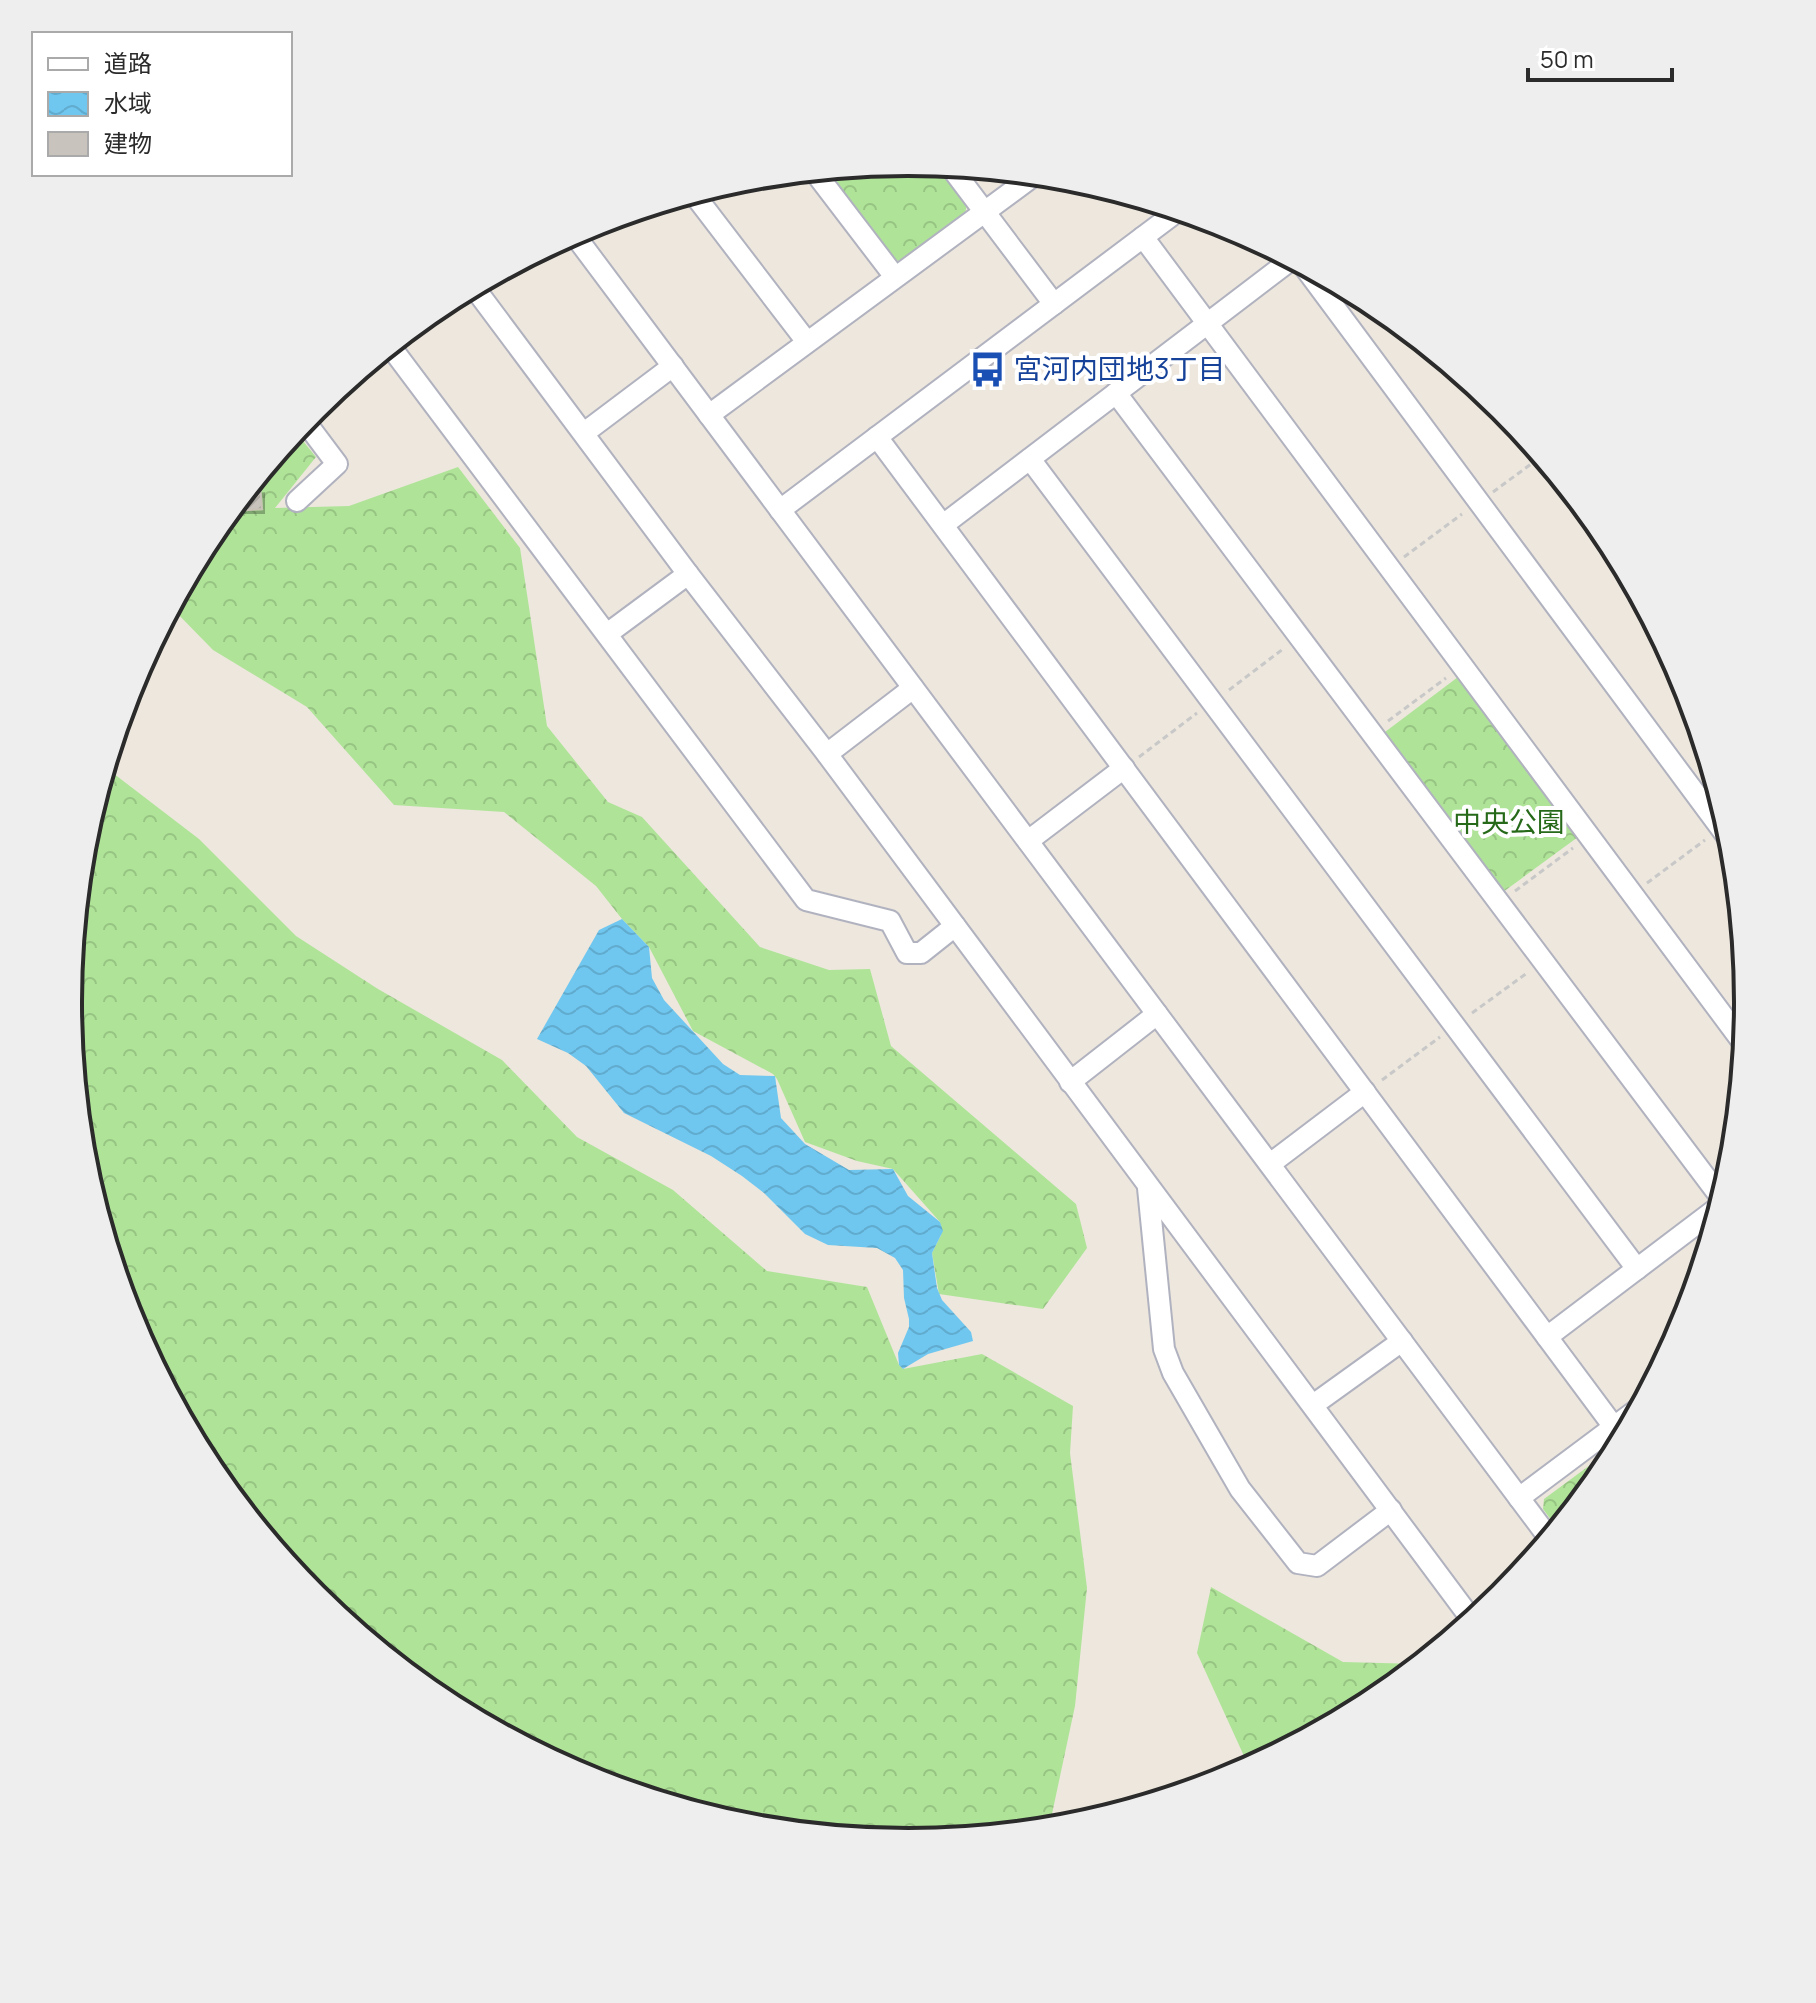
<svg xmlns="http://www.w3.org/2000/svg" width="1816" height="2003" font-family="Manrope,'Noto Sans JP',sans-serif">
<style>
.forest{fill:url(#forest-crowns)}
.water{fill:url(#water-waves)}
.building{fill:url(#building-hatch);stroke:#c8c3b6;stroke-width:2;filter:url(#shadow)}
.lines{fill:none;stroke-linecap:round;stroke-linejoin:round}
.minor-casing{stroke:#b1b2bf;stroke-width:24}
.path{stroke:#c8c8c8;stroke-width:3;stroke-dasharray:6 4;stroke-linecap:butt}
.minor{stroke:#fff;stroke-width:20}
.labels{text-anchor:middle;stroke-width:8;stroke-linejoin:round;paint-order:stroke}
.transit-label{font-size:28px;fill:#164399;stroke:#fff;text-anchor:start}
.park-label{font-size:28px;fill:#266919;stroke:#fff}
.rim{fill:none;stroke:#2b2b2b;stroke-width:4}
</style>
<defs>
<pattern id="forest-crowns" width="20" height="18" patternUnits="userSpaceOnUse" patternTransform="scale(2)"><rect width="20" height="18" fill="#afe498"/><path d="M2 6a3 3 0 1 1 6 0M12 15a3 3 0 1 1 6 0" fill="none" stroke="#97c483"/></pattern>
<pattern id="water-waves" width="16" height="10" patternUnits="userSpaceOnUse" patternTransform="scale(2)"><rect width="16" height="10" fill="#6fc7f0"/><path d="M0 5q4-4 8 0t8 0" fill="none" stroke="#60abce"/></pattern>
<pattern id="building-hatch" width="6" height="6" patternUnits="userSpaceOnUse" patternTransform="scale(2)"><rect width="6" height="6" fill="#c8c3bc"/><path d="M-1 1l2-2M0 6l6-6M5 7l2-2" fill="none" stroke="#aca8a2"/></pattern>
<filter id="shadow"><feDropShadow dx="7" dy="7" stdDeviation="0" flood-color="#0004"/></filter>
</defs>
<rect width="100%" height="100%" fill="#ede7dd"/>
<!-- forest -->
<g class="forest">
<polygon points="908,162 937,164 967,204 964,219 904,262 890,259 825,170"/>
<polygon points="295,431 316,457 275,508 349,506 458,467 520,548 547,726 608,802 642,817 760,947 829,970 870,969 891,1046 1076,1204 1087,1248 1043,1309 939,1294 932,1253 941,1235 940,1222 893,1169 857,1161 805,1142 777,1079 773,1074 693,1031 649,947 622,919 596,886 504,812 394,805 307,707 213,650 171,607 210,534"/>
<polygon points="1458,677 1578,837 1503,892 1385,732"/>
<polygon points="105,767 199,839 296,936 378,989 502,1060 577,1137 673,1190 767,1271 867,1287 899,1365 903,1369 982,1354 1073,1406 1070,1453 1087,1588 1075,1706 1049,1828 908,1841 744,1825 586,1777 441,1700 314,1595 209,1468 132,1323 84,1165 68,1001 84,837"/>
<polygon points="1620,1443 1606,1469 1557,1528 1543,1509 1544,1499"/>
<polygon points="1211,1587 1343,1662 1419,1664 1374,1700 1249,1767 1197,1653"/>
</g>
<!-- water -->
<polygon class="water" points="622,919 649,947 652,978 664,1000 723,1064 740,1075 775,1076 781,1118 805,1144 849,1170 893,1169 908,1196 940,1222 943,1231 932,1253 937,1288 942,1300 971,1332 973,1341 928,1354 903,1369 899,1365 898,1353 909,1327 909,1319 904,1298 903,1270 895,1258 877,1248 828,1245 805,1234 764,1193 742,1176 711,1156 624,1113 586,1066 568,1053 537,1039 599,930"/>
<!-- building -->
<polygon class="building" points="260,486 262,509 232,511 249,487"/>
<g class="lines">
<defs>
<g id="minor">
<polyline points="950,166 1054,304"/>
<polyline points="814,171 895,277"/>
<polyline points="693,193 807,342"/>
<polyline points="573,233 1549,1538"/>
<polyline points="1143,237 1744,1044"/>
<polyline points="1303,265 1732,843"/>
<polyline points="473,286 688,574 827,754 1472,1620"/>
<polyline points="390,346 806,900 890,921 907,953 921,953 955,926"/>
<polyline points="1116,393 1722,1199"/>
<polyline points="709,415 1036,174"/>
<polyline points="584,433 673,366"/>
<polyline points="877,437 1614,1427"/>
<polyline points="1030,459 1637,1269"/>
<polyline points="297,501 337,464 304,420"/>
<polyline points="780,510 1179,210"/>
<polyline points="943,525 1292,259"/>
<polyline points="607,634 688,574"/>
<polyline points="827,754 913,688"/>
<polyline points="1028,841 1124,768"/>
<polyline points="1070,1082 1157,1014"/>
<polyline points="1270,1164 1365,1092"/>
<polyline points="1148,1188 1164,1349 1173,1373 1240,1489 1298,1563 1317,1566 1391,1510"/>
<polyline points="1547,1337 1720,1206"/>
<polyline points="1313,1405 1402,1341"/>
<polyline points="1519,1498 1638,1409"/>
</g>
</defs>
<!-- minor casing -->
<use href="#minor" class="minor-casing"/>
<!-- path -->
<g class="path">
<polyline points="1493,492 1542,456"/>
<polyline points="1404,557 1462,514"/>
<polyline points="1229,690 1283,649"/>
<polyline points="1388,721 1446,678"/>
<polyline points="1139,757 1197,713"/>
<polyline points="1647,883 1705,840"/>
<polyline points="1515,891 1573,848"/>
<polyline points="1472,1013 1527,973"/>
<polyline points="1382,1080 1440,1037"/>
</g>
<!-- minor -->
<use href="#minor" class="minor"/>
</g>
<!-- icons -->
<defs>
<symbol id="bus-bare" viewBox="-9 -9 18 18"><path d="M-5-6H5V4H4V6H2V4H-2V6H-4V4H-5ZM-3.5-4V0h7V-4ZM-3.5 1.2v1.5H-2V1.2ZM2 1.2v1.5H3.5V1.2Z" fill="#1a4fb4" stroke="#fff" stroke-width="2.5" paint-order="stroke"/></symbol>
</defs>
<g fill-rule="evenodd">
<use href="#bus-bare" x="962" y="344" width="51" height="51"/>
</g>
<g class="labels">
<!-- transit labels -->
<g class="transit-label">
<text x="1014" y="379">宮河内団地3丁目</text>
</g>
<!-- park labels -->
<g class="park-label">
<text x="1509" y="832">中央公園</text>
</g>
</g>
<!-- crop -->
<path d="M0 0H1816V2003H0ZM82 1002a826 826 0 1 1 1652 0a826 826 0 1 1-1652 0Z" fill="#eee" fill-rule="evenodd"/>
<path class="rim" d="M82 1002a826 826 0 1 1 1652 0a826 826 0 1 1-1652 0Z"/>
<!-- legend -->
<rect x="32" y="32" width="260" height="144" fill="#ffffff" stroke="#aaaaaa" stroke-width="2"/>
<rect x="48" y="58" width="40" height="12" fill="#ffffff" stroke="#aaaaaa" stroke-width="2"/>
<text x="104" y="72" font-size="24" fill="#2b2b2b">道路</text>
<rect x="48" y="92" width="40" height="24" fill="url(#water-waves)" stroke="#aaaaaa" stroke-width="2"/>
<text x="104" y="112" font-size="24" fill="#2b2b2b">水域</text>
<rect x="48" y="132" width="40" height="24" fill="#c8c3bc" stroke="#aaaaaa" stroke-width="2"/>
<text x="104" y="152" font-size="24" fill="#2b2b2b">建物</text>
<!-- scale -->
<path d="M1528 68v12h144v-12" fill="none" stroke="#2b2b2b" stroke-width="4"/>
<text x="1540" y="68" font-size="24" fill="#2b2b2b" stroke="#ffffff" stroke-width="6" paint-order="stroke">50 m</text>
</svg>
